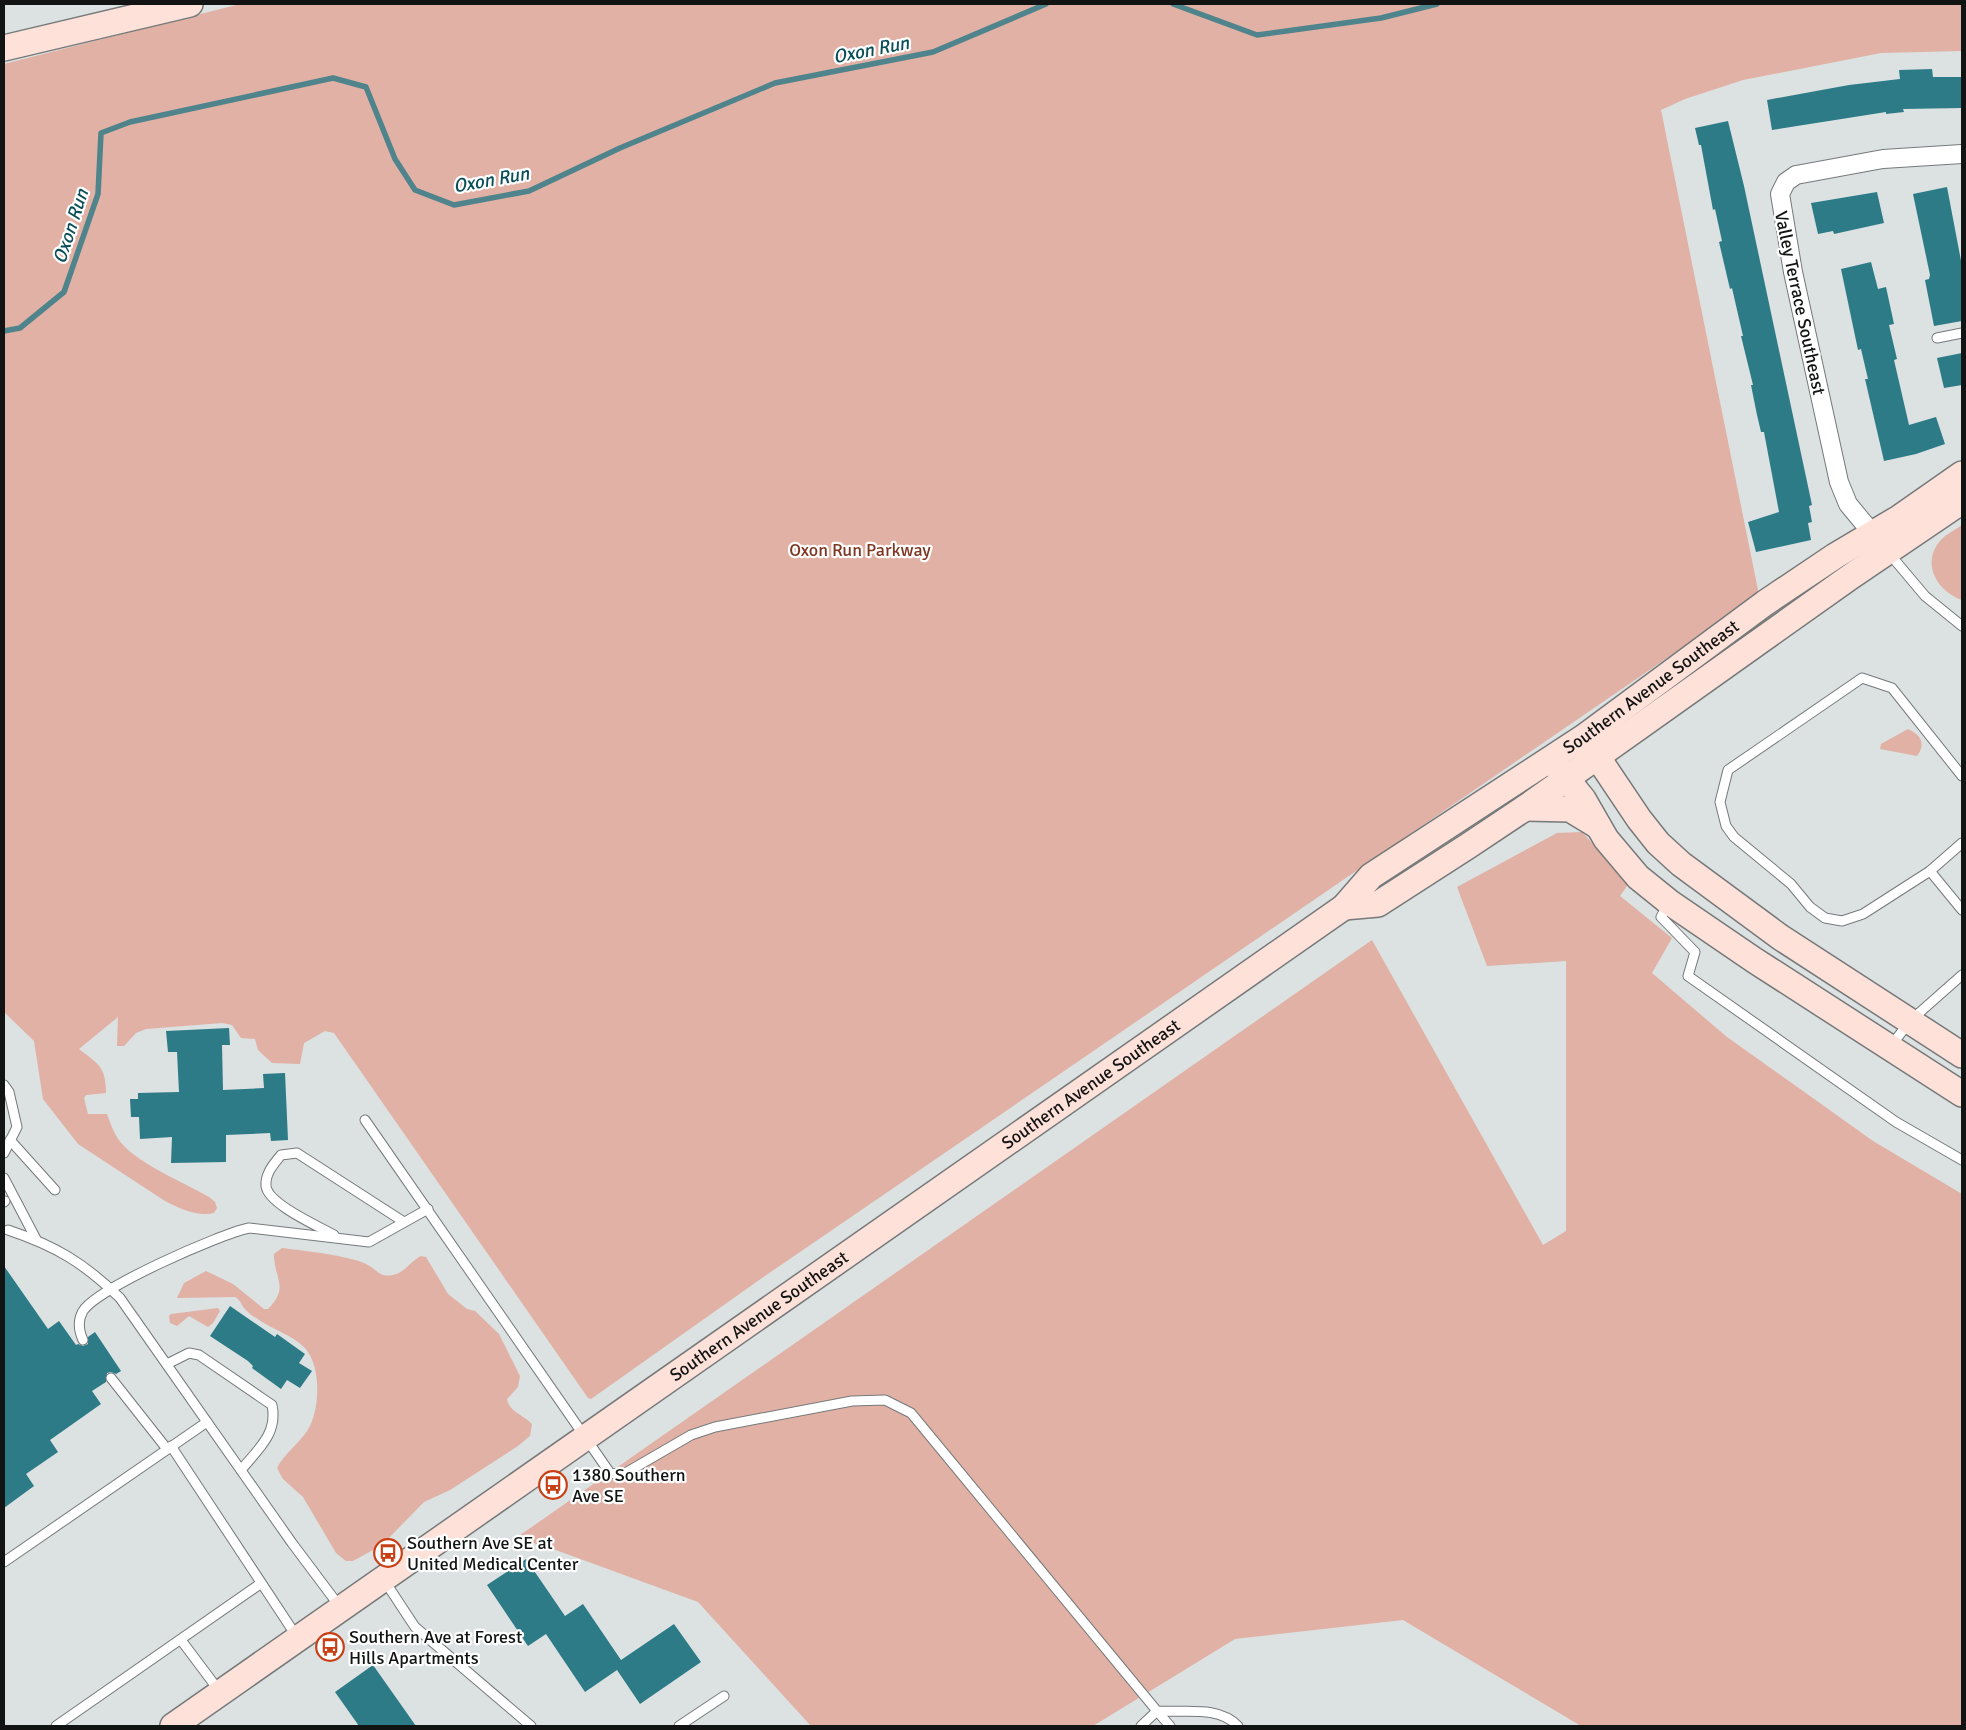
<svg xmlns="http://www.w3.org/2000/svg" width="1966" height="1730" font-family="Signika,sans-serif">
<style>
.green{fill:#e0b1a4}
.lines{fill:none;stroke-linecap:round;stroke-linejoin:round}
.stream{stroke:#4f848c;stroke-width:5.5}
.building{fill:#2c7b86}
.lane-casing{stroke:#75797a;stroke-width:11}
.street-casing{stroke:#75797a;stroke-width:20}
.secondary-casing{stroke:#75797a;stroke-width:28}
.lane{stroke:#fff;stroke-width:9}
.street{stroke:#fff;stroke-width:18}
.secondary{stroke:#fee1d9;stroke-width:25}
.labels{text-anchor:middle;stroke-width:4.5;stroke-linejoin:round;paint-order:stroke}
.street-label{font-size:18px;fill:#121414;stroke:#fff}
.park-label{font-size:18px;fill:#7e3521;stroke:#fff}
.poi-label{font-size:18px;fill:#121414;stroke:#fff;text-anchor:start}
.water-label{font-size:19px;font-style:italic;fill:#0a4f58;stroke:#fff}
</style>
<rect width="100%" height="100%" fill="#dce1e2"/>
<!-- green -->
<g class="green">
<path d="M240,4H1962V51L1881,53L1743,80L1685,99L1661,110L1759,595L762,1278L591,1399L588,1398L334,1033L325,1031L304,1043L300,1064L272,1063L258,1050L255,1039L241,1038L232,1025L222,1023L146,1029L136,1033L124,1046H117L118,1017L79,1049C98,1064 106,1066 106,1093L86,1095L84,1098L88,1114H107C111,1125 115,1137 123,1145C143,1166 183,1182 209,1197L215,1202L217,1208L214,1213C197,1217 179,1208 165,1201L78,1144L43,1099L34,1041L4,1012V64Z"/>
<path d="M1962,525V600C1934,590 1919,558 1945,536C1950,532 1957,529 1962,525Z"/>
<path d="M1908,729C1921,735 1926,744 1917,756L1880,749L1881,744Z"/>
<polygon points="1582,832 1629,883 1620,896 1672,938 1652,973 1727,1037 1873,1141 1962,1194 1962,1726 1581,1726 1403,1620 1235,1639 1093,1726 811,1726 698,1602 553,1549 516,1538 1372,940 1543,1245 1566,1231 1566,961 1487,966 1457,887 1557,833"/>
<path d="M282,1248C304,1251 347,1255 366,1264C377,1269 379,1278 393,1275C404,1273 411,1261 421,1256L426,1257L448,1294L467,1309L475,1311L499,1334L520,1376L518,1387L507,1399C509,1412 524,1415 532,1424L530,1436L518,1446L450,1490L424,1502L382,1545L353,1561H346L336,1553L303,1497L283,1479L277,1468C285,1452 302,1442 310,1426C320,1405 321,1366 305,1348C292,1335 274,1330 259,1320C255,1317 250,1315 247,1311C241,1306 242,1301 235,1297L177,1298L184,1283L206,1271L233,1284L264,1309H268C290,1287 274,1279 274,1254Z"/>
<polygon points="218,1308 220,1311 213,1323 208,1327 189,1316 177,1326 170,1323 169,1316 171,1314"/>
</g>
<g class="lines">
<!-- stream -->
<g class="stream">
<polyline points="1173,4 1257,35 1381,18 1437,4"/>
<polyline points="4,331 20,328 64,292 98,194 101,133 130,122 333,78 366,87 395,159 415,190 454,205 529,191 620,148 775,83 933,52 1046,4"/>
</g>
</g>
<!-- building -->
<g class="building">
<polygon points="1932,69 1933,77 1962,77 1962,108 1903,109 1904,112 1886,114 1886,112 1772,130 1767,100 1849,85 1900,79 1899,70"/>
<polygon points="1728,121 1744,186 1812,505 1809,506 1812,522 1808,523 1811,540 1756,552 1748,522 1779,512 1764,432 1761,432 1757,415 1751,385 1753,385 1741,336 1743,336 1732,288 1730,289 1719,242 1722,241 1715,209 1713,210 1701,145 1699,145 1695,128"/>
<polygon points="1947,187 1962,266 1962,321 1934,326 1925,280 1929,279 1930,275 1913,194"/>
<polygon points="1877,192 1884,223 1834,234 1833,231 1818,234 1811,203"/>
<polygon points="1871,262 1878,289 1886,287 1894,324 1889,325 1897,359 1894,360 1909,425 1936,417 1945,444 1916,454 1884,461 1865,379 1868,379 1861,349 1858,350 1841,269"/>
<polygon points="1962,353 1962,385 1944,388 1937,358"/>
<polygon points="229,1028 230,1045 222,1045 223,1090 264,1088 263,1074 285,1073 288,1140 271,1141 270,1133 226,1135 226,1162 171,1163 172,1137 140,1139 139,1117 131,1117 130,1099 138,1099 138,1093 179,1092 177,1052 168,1052 166,1031"/>
<polygon points="4,1266 48,1329 59,1321 76,1345 78,1344 83,1346 88,1344 88,1337 95,1332 121,1371 116,1374 111,1372 107,1373 106,1382 92,1391 101,1404 50,1440 58,1452 26,1474 34,1486 4,1508"/>
<polygon points="230,1306 275,1337 277,1334 305,1354 299,1363 312,1371 300,1388 287,1380 281,1389 252,1368 253,1366 248,1361 210,1336"/>
<polygon points="526,1559 565,1616 583,1604 621,1660 674,1624 701,1662 640,1704 617,1670 585,1692 546,1634 528,1646 487,1585"/>
<polygon points="373,1665 416,1726 359,1726 335,1692"/>
</g>
<g class="lines">
<defs>
<g id="lane">
<polyline points="1937,338 1962,333"/>
<polyline points="1888,552 1925,596 1962,626"/>
<polyline points="1962,776 1892,688 1862,678 1728,770 1720,802 1726,826 1734,837 1791,884 1810,907 1825,918 1842,921 1863,914 1930,871 1962,843"/>
<polyline points="1930,871 1962,910"/>
<polyline points="1668,904 1661,917 1695,952 1688,976 1896,1122 1962,1160"/>
<polyline points="1890,1047 1911,1020 1962,975"/>
<polyline points="4,1085 9,1092 17,1127 4,1153"/>
<path d="M365,1120L610,1473L622,1475L691,1435L715,1427L852,1401L885,1400L911,1413L1157,1711C1184,1713 1218,1705 1238,1726"/>
<polyline points="10,1140 55,1190"/>
<polyline points="4,1178 36,1239"/>
<polyline points="4,1202 5,1201"/>
<path d="M8,1230C56,1246 84,1263 120,1298L292,1543L340,1607"/>
<path d="M334,1235C318,1226 268,1204 266,1186C265,1173 274,1164 281,1155L297,1153L404,1222"/>
<path d="M83,1340C79,1331 77,1321 83,1311C97,1288 220,1234 249,1228L369,1242L428,1209"/>
<path d="M167,1364L189,1353L199,1355L272,1405C278,1434 258,1449 241,1470"/>
<polyline points="111,1378 167,1449"/>
<polyline points="171,1446 297,1637"/>
<polyline points="4,1562 207,1422"/>
<polyline points="384,1580 415,1627 531,1726"/>
<polyline points="181,1640 220,1692"/>
<polyline points="56,1726 260,1584"/>
<polyline points="679,1726 724,1696"/>
<polyline points="1141,1726 1157,1711 1170,1726"/>
</g>
<polyline id="street" points="1872,533 1848,504 1839,482 1793,272 1780,194 1786,182 1796,175 1883,159 1962,154"/>
<g id="secondary">
<polyline points="4,48 190,4"/>
<polyline points="1588,743 1639,819 1658,843 1681,864 1780,937 1962,1055"/>
<polyline points="1556,766 1583,799 1606,839 1638,877 1669,902 1754,960 1962,1094"/>
<polyline points="1525,808 1570,809 1598,826"/>
<polyline points="1344,907 1378,904 1468,846 1525,808 1850,577 1962,501"/>
<path id="s1" d="M173,1726L1344,907L1371,876L1584,737L1765,603L1835,556L1899,518L1962,474"/>
</g>
</defs>
<!-- lane casing -->
<use href="#lane" class="lane-casing"/>
<!-- street casing -->
<use href="#street" class="street-casing"/>
<!-- secondary casing -->
<use href="#secondary" class="secondary-casing"/>
<!-- lane -->
<use href="#lane" class="lane"/>
<!-- street -->
<use href="#street" class="street"/>
<!-- secondary -->
<use href="#secondary" class="secondary"/>
</g>
<!-- icons -->
<defs>
<symbol id="bus-ring" viewBox="-11 -11 22 22"><circle r="9.5" fill="#fff" stroke="#c83f14" stroke-width="1.5"/><path d="M-5-6H5V4H4V6H2V4H-2V6H-4V4H-5ZM-3.5-4V0h7V-4ZM-3.5 1.2v1.5H-2V1.2ZM2 1.2v1.5H3.5V1.2Z" fill="#c83f14"/></symbol>
</defs>
<g fill-rule="evenodd">
<use href="#bus-ring" x="537" y="1469" width="32" height="32"/>
<use href="#bus-ring" x="372" y="1537" width="32" height="32"/>
<use href="#bus-ring" x="314" y="1631" width="32" height="32"/>
</g>
<g class="labels">
<!-- street labels -->
<g class="street-label">
<text transform="translate(1800 303) rotate(78)" y="6">Valley Terrace Southeast</text>
<text dy="6" stroke="none"><textPath href="#s1" startOffset="1808">Southern Avenue Southeast</textPath></text>
<text dy="6" stroke="none"><textPath href="#s1" startOffset="1120">Southern Avenue Southeast</textPath></text>
<text dy="6" stroke="none"><textPath href="#s1" startOffset="715">Southern Avenue Southeast</textPath></text>
</g>
<!-- park labels -->
<g class="park-label">
<text x="860" y="556">Oxon Run Parkway</text>
</g>
<!-- poi labels -->
<g class="poi-label">
<text x="572" y="1481">1380 Southern<tspan x="572" dy="21">Ave SE</tspan></text>
<text x="407" y="1549">Southern Ave SE at<tspan x="407" dy="21">United Medical Center</tspan></text>
<text x="349" y="1643">Southern Ave at Forest<tspan x="349" dy="21">Hills Apartments</tspan></text>
</g>
<!-- water labels -->
<g class="water-label">
<text transform="translate(871 49) rotate(-11)" y="7">Oxon Run</text>
<text transform="translate(491 179) rotate(-10)" y="7">Oxon Run</text>
<text transform="translate(70 226) rotate(-72)" y="7">Oxon Run</text>
</g>
</g>
<!-- border -->
<rect width="1966" height="1730" fill="none" stroke="#121414" stroke-width="10"/>
</svg>
